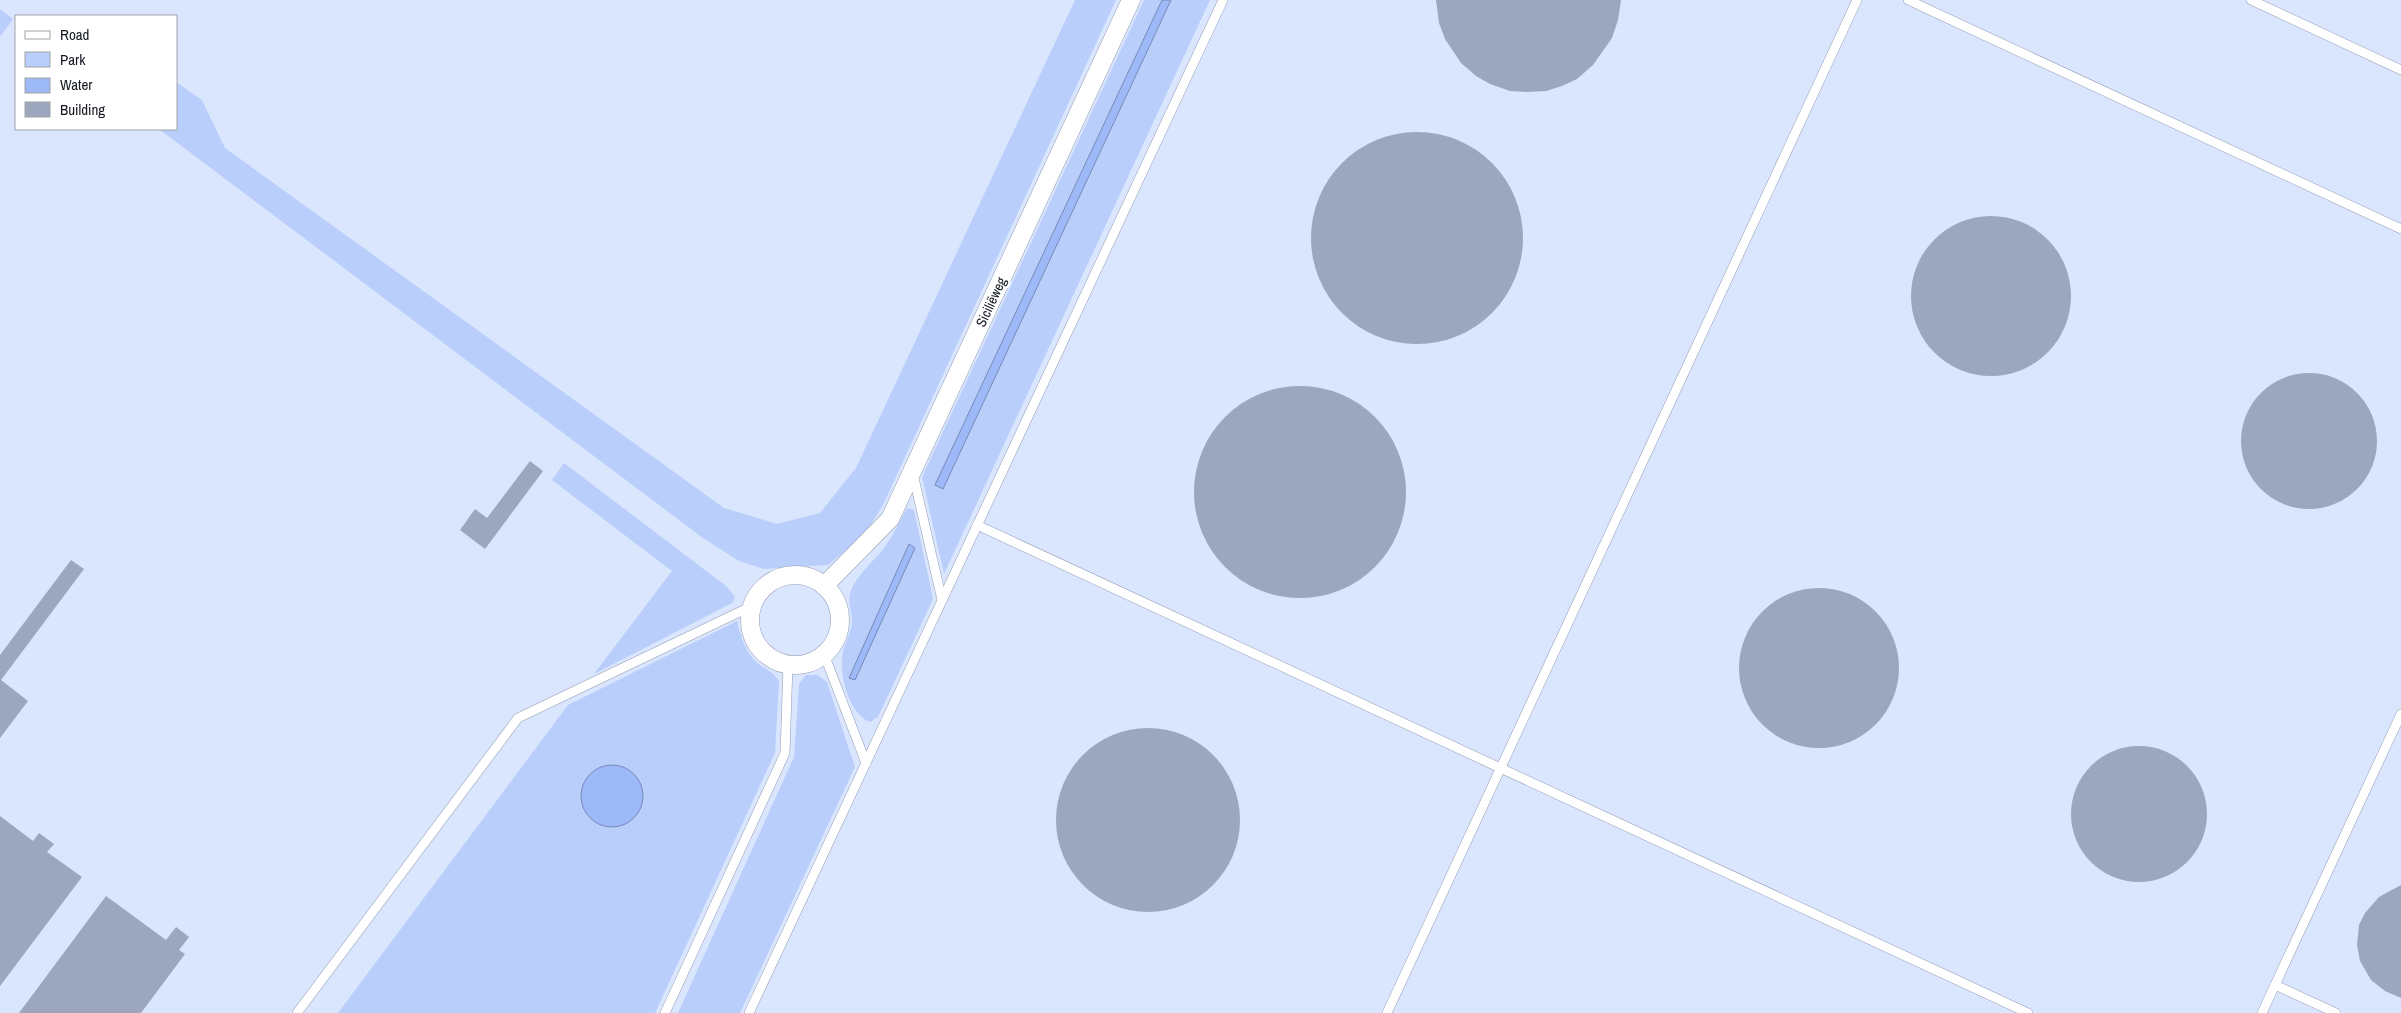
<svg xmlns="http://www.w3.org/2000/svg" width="2401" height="1013" font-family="'Archivo Narrow',sans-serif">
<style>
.green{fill:#bacefb;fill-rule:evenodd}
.water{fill:#9eb9f7;stroke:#7589b7}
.building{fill:#9ca7be}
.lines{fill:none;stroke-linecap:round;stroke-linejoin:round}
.service-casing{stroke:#929db4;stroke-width:10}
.minor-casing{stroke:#929db4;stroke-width:19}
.service{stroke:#fff;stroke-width:9}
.minor{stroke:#fff;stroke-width:18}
.labels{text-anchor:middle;stroke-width:4.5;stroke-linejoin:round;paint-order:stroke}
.street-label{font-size:14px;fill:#151921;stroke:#fff}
</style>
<rect width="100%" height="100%" fill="#dae5fe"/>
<!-- green -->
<g class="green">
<polygon points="1075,0 1116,0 883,505 870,526 851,546 828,565 764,569 739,561 703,538 159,129 176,129 176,82 202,100 225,148 724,508 777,524 820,513 856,468"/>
<polygon points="1144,0 1162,0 935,485 943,489 1171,0 1210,0 944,574 922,477"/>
<polygon points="0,9 13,19 0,37"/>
<polygon points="564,463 726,586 735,597 732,603 594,674 672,571 552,480"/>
<path d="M907,508L914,510L933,599L878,717L870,722C848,714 837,670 844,648C847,638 852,631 852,619C851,609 847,600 851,590C858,574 874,561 884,548C893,536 900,521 907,508ZM909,545L915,548L854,680L850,677Z"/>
<path d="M737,621C741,637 746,655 761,666C769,671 773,672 779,681L775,753L655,1013H338L568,705Z"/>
<polygon points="806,675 818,675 827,682 855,767 740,1013 678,1013 794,757 799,684"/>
</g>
<!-- water -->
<g class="water">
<polygon points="1162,0 1171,0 943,489 935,485"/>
<polygon points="909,544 915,548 855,680 849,678"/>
<circle cx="612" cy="796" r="31"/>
</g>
<!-- building -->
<g class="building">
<polygon points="1436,0 1621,0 1618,20 1612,38 1593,65 1577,79 1562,86 1546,91 1527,92 1510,91 1490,84 1476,76 1461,63 1445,39 1439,23"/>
<circle cx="1417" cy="238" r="106"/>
<circle cx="1991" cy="296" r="80"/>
<circle cx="2309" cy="441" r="68"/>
<circle cx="1300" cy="492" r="106"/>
<polygon points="530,461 543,471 485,549 460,530 475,509 487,518"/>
<polygon points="71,560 84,569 1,680 28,701 0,738 0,655"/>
<circle cx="1819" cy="668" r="80"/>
<circle cx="1148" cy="820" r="92"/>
<circle cx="2139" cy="814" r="68"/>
<polygon points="0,816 33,841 39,833 54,844 47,852 82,877 0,986"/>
<polygon points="2401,885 2401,998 2385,991 2371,980 2360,961 2357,945 2359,925 2365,913 2379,897"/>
<polygon points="106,896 166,940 176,927 189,937 179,950 185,954 141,1013 19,1013"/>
</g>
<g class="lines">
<defs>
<g id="service">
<polyline points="1908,0 2401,229"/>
<polyline points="2251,0 2401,70"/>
<polyline points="913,474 942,600"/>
<polyline points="977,525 2028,1013"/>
<polyline points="824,654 866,763"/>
<polyline points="2275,985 2401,714"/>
<polyline points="297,1013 518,718 752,606"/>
<polyline points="665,1013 785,753 788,665"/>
<polyline points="749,1013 1223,0"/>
<polyline points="1387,1013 1857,0"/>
<polyline points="2262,1013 2275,985 2336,1013"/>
</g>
<g id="minor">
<circle cx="795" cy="620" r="45"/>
<polyline points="824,586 890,519 1131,0"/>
</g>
</defs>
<!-- service casing -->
<use href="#service" class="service-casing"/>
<!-- minor casing -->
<use href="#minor" class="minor-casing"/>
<!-- service -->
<use href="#service" class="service"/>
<!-- minor -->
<use href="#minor" class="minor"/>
</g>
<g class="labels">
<!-- street labels -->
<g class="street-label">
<text transform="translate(991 302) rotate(-65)" y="5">Siciliëweg</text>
</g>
</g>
<!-- legend -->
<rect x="15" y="15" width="162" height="115" fill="#ffffff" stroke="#a1a3a6"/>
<rect x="25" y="31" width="25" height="8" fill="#ffffff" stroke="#a1a3a6"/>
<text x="60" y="40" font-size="15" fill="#151921">Road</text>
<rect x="25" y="52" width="25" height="15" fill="#bacefb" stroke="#a1a3a6"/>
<text x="60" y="65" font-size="15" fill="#151921">Park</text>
<rect x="25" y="78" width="25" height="15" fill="#9eb9f7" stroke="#a1a3a6"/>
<text x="60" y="90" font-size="15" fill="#151921">Water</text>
<rect x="25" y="102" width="25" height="15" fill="#9ca7be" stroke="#a1a3a6"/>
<text x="60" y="115" font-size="15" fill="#151921">Building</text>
</svg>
